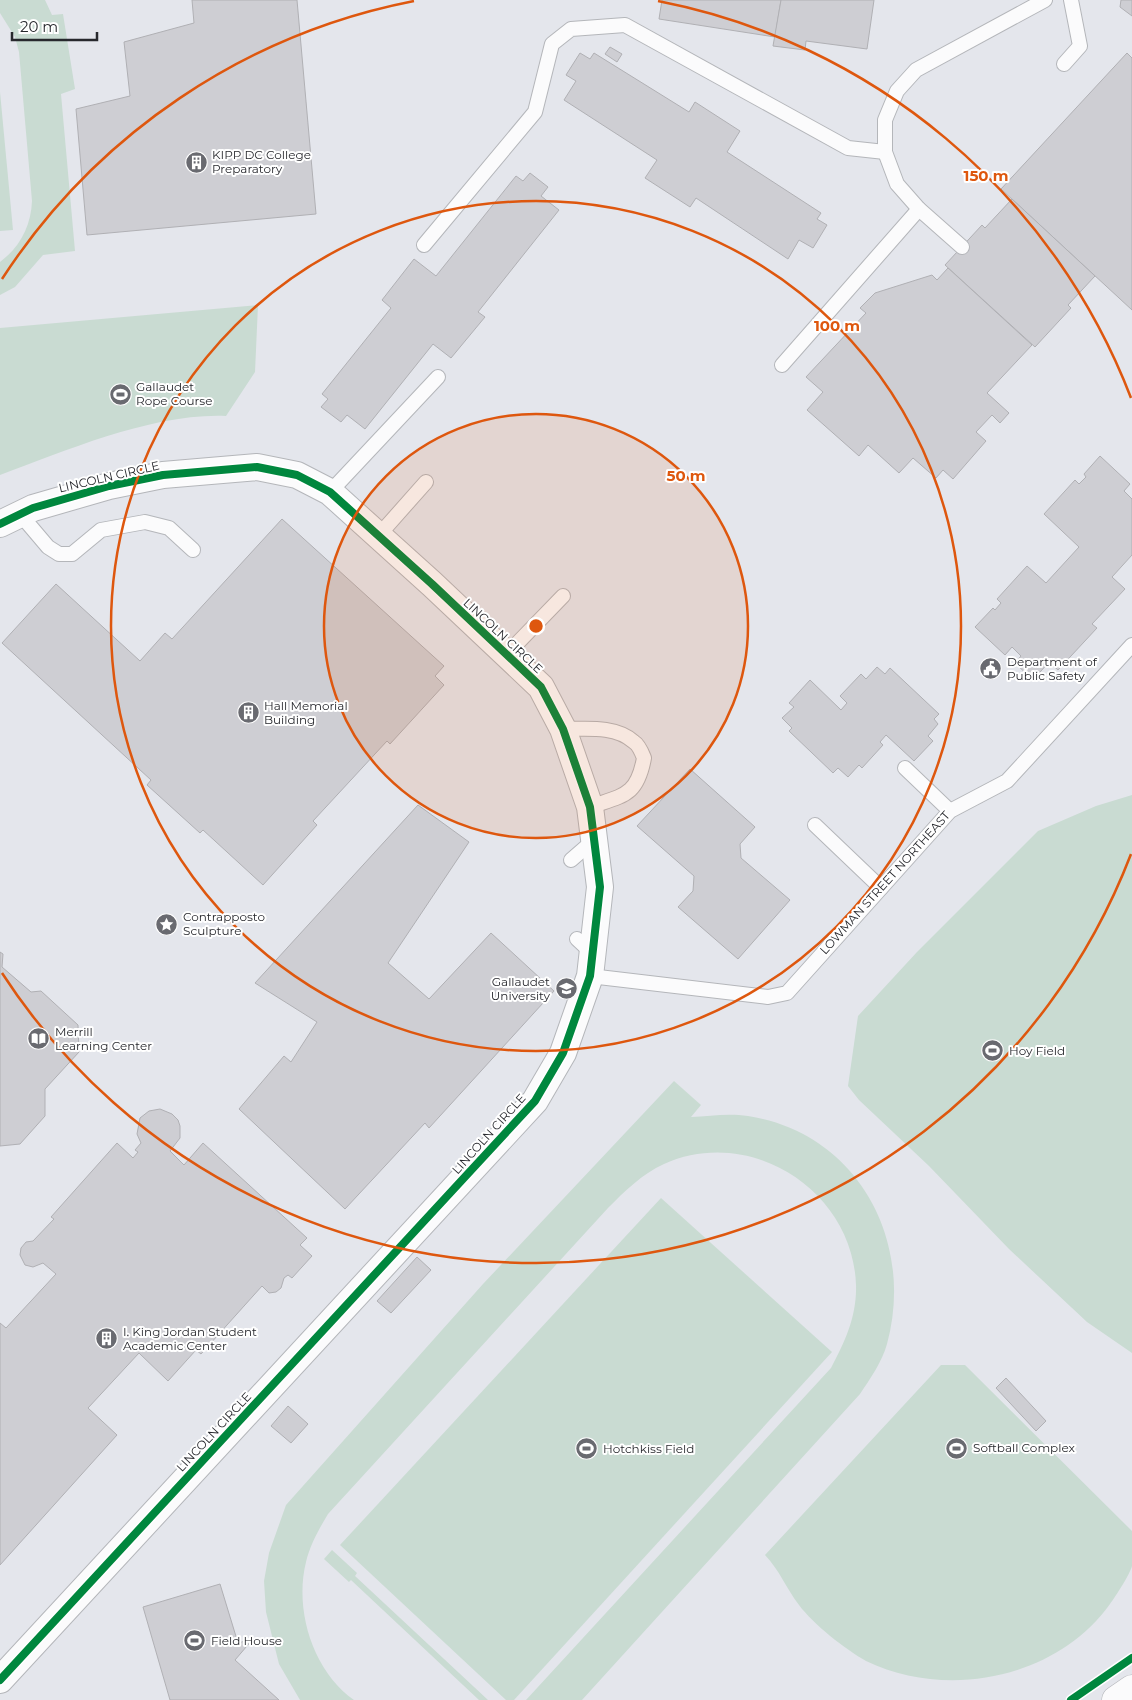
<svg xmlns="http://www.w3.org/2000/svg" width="1132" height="1700" font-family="Montserrat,sans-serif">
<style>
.green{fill:#c9dbd2}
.building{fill:#ceced3;stroke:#b0b0b4}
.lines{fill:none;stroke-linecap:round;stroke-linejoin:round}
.service-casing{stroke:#b4b6ba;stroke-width:16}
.minor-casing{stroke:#b4b6ba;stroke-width:28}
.tertiary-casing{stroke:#b4b6ba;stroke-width:29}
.service{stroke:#fbfbfc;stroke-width:14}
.minor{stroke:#fbfbfc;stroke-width:26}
.tertiary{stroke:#fbfbfc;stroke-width:28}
.cycleway-casing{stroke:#fff;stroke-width:11}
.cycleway{stroke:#00873e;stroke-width:8}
.ring{fill:none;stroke:#de570e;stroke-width:2.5}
.labels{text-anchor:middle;stroke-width:4;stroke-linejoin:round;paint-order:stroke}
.poi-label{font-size:12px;fill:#27282d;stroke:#fff;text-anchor:start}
.street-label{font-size:12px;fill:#27282d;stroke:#fff}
.centre{fill:#de570e;stroke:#fff;stroke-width:2.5}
.ring-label{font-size:15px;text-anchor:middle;font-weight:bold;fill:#de570e;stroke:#fff;stroke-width:4;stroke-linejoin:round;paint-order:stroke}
</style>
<rect width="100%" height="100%" fill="#e4e6ec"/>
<!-- green -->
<g class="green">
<path d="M0,0H45L52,15L63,14L75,89L61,94L75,251L43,255L15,287L0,295V262C20,247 31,226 32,201L19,52L15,37L0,13Z"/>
<polygon points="0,92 13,230 0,231"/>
<path d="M258,305L255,372L226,416C153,413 68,450 0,475V328Z"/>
<polygon points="1132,795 1132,1353 1087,1322 1009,1249 929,1166 859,1100 848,1086 858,1016 917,952 1038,831 1096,806"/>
<path d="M674,1081L701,1105L691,1117C710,1116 729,1113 748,1116C858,1133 915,1241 887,1344C882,1362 870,1379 860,1394L582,1700H526L831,1368C845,1342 857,1316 856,1285C853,1191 751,1125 664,1164C642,1174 625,1191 608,1208L328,1514C319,1529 310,1545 306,1562C294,1610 313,1671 354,1700H300L279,1664L266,1612L264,1581L269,1553L286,1505L483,1284Z"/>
<polygon points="661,1198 832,1352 514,1700 506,1700 340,1545"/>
<path d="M941,1365H965L1132,1531C1132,1542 1132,1555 1132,1566C1130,1574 1116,1596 1110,1604C1056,1679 947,1700 866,1661C845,1649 813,1624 799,1605C786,1588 780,1571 765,1555Z"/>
<polygon points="332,1550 357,1573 355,1576 488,1700 479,1700 351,1580 349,1582 324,1559"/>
</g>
<!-- building -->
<g class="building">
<polygon points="192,0 297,0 316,214 87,235 76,109 130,96 124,42 194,23"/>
<polygon points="662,0 781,0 775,37 659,19"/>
<polygon points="781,0 874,0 867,49 806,41 805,50 773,46"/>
<polygon points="1121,0 1132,0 1132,16 1120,7"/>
<polygon points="610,47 622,54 617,62 605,54"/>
<polygon points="580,53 590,59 594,53 689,112 695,102 740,131 727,152 821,213 817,219 827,225 813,248 799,240 788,259 696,198 690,207 645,178 657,160 564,100 576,81 566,75"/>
<polygon points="1127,53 1132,58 1132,310 1001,189"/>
<polygon points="530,173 548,187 541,196 559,210 478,312 485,317 451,358 433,344 365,429 347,415 341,422 321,407 328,399 322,394 391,308 382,300 414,259 436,276 516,176 523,181"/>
<polygon points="1012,199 1095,276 1068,305 1071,308 1035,347 945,265 982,225 985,228"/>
<polygon points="948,268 1032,345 987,393 1009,413 1000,423 992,415 976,432 986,441 953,479 943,470 936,478 913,458 899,473 868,445 859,456 807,410 823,392 806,377 866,313 860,308 875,293 932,275 937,280"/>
<polygon points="1100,456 1130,484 1124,491 1132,499 1132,555 1112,577 1125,589 1092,624 1097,628 1058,670 1049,662 1033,680 1015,663 1021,656 1012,647 1005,655 975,627 993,608 995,610 1001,603 997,599 1027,566 1046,583 1079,547 1044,514 1075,480 1079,484 1086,477 1084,474"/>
<polygon points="282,519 444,666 435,676 444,685 390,744 387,741 313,821 317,825 263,885 203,830 200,833 147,785 151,780 2,643 56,584 140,661 165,633 172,639"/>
<polygon points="877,667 885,674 890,668 939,714 934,719 938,724 928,736 933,741 914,761 886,735 880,742 883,745 862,768 859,765 848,777 838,768 833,773 789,731 792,728 782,718 794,707 789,703 810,680 841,710 847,703 840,696 861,674 866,679"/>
<polygon points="690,769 755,827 740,844 741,858 790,900 738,959 678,907 693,891 694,876 637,826"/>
<polygon points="418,805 469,842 388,963 429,999 491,933 554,991 429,1128 425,1123 345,1209 239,1109 284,1056 291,1062 317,1022 255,983"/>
<polygon points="0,952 3,954 2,967 31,992 41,991 78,1025 79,1052 45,1089 45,1116 20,1144 0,1146"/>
<polygon points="160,1109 172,1114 178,1120 180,1126 180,1138 170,1151 184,1165 203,1143 307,1238 300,1245 312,1256 292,1278 288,1275 284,1278 281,1288 276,1292 269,1293 262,1286 201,1354 196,1350 168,1381 139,1353 88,1408 117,1435 0,1565 0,1323 6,1328 56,1274 43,1263 33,1267 25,1265 20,1255 21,1248 26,1242 33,1241 54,1219 51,1217 117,1143 133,1158 138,1152 135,1150 141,1143 137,1134 140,1118 149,1111"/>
<polygon points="417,1257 431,1270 391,1313 377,1301"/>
<polygon points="1006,1378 1046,1421 1036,1431 996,1388"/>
<polygon points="288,1406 308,1424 291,1443 271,1426"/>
<polygon points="220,1584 238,1643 253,1639 235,1660 279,1700 170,1700 143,1607"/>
</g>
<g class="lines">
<defs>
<g id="service">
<polyline points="1064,64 1080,46 1071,0"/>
<polyline points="424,245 535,112 552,44 571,29 625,25 848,148 885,152"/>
<polyline points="962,247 919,209 897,184 885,152 885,120 897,91 916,70 1045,0"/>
<polyline points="782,365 919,209"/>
<polyline points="330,492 438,377"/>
<polyline points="20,514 48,547 59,554 72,554 101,530 145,522 169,528 193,550"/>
<polyline points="379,535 426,482"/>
<polyline points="506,655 563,596"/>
<path d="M563,729C585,729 616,725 634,742C639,745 642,753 644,758C637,796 624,795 590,807"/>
<polyline points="905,768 950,811"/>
<polyline points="815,825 881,888"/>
<polyline points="571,860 594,840"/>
<polyline points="577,939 592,953"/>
<polyline points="590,976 768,997 787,993 950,811 1007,781 1132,645"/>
</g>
<polyline id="minor" points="0,524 33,508 109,486 163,475 257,467 297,475 330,492 432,584 541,687 563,729 590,807 600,887 590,976 563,1053 535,1101 0,1680"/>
<polyline id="tertiary" points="1116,1700 1132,1689"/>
</defs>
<!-- service casing -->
<use href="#service" class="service-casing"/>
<!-- minor casing -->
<use href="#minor" class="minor-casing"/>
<!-- tertiary casing -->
<use href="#tertiary" class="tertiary-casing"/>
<!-- service -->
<use href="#service" class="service"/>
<!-- minor -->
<use href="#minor" class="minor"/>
<!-- tertiary -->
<use href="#tertiary" class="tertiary"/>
<defs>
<g id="cycleway">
<polyline points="0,524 33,508 109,486 163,475 257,467 297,475 330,492 432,584 541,687 563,729 590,807 600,887 590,976 563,1053 535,1101 0,1680"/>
<polyline points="1071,1700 1132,1658"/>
</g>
</defs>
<!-- cycleway casing -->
<use href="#cycleway" class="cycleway-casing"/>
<!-- cycleway -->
<use href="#cycleway" class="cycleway"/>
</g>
<!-- distance rings -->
<circle cx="536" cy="626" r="212" fill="#de570e" fill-opacity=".12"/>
<g class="ring">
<circle cx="536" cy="626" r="212"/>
<circle cx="536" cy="626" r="425"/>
<path d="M1131 854A637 637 0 0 1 2 973M2 279A637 637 0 0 1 414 1M658 1A637 637 0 0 1 1131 398"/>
</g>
<!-- icons -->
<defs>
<symbol id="building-disc" viewBox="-11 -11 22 22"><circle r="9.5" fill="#696a70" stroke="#fff"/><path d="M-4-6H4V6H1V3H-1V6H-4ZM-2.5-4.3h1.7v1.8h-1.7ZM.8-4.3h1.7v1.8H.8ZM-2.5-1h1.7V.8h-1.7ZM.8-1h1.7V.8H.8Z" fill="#fff"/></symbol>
<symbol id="stadium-disc" viewBox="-11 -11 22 22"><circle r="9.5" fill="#696a70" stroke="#fff"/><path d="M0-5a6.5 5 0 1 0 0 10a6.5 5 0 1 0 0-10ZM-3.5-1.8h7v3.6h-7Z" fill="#fff"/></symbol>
<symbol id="civic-disc" viewBox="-11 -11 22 22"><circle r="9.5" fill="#696a70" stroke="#fff"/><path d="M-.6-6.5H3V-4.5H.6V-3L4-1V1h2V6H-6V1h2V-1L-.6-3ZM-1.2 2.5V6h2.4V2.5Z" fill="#fff"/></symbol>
<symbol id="sight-disc" viewBox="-11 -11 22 22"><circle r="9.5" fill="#696a70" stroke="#fff"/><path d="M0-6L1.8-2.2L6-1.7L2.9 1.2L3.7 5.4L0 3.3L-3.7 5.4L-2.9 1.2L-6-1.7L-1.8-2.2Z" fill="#fff"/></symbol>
<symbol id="university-disc" viewBox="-11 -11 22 22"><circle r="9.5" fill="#696a70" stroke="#fff"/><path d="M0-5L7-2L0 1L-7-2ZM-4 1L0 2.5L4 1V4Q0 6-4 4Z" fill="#fff"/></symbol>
<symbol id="library-disc" viewBox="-11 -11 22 22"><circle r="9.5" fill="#696a70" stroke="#fff"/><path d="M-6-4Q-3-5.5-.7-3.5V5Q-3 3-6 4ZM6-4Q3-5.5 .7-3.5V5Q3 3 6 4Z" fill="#fff"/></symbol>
</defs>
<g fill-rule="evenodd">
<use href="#building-disc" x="184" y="150" width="25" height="25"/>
<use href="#stadium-disc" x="108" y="382" width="25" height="25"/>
<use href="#civic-disc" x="978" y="656" width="25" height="25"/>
<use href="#building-disc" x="236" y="700" width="25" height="25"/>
<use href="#sight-disc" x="154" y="912" width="25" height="25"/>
<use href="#university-disc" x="554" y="976" width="25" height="25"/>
<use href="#library-disc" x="26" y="1026" width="25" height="25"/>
<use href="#stadium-disc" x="980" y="1038" width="25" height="25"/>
<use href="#building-disc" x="94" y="1326" width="25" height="25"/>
<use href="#stadium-disc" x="944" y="1436" width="25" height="25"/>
<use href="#stadium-disc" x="574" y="1436" width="25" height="25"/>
<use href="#stadium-disc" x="182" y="1628" width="25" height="25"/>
</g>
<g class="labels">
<!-- poi labels -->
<g class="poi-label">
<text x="212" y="159">KIPP DC College<tspan x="212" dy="14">Preparatory</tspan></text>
<text x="136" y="391">Gallaudet<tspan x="136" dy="14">Rope Course</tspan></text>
<text x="1007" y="666">Department of<tspan x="1007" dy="14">Public Safety</tspan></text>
<text x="264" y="710">Hall Memorial<tspan x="264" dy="14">Building</tspan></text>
<text x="183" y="921">Contrapposto<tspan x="183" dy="14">Sculpture</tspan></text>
<text x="550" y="986" text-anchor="end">Gallaudet<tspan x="550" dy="14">University</tspan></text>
<text x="55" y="1036">Merrill<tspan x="55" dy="14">Learning Center</tspan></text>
<text x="1009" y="1055">Hoy Field</text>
<text x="123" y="1336">I. King Jordan Student<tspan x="123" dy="14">Academic Center</tspan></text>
<text x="973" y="1452">Softball Complex</text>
<text x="603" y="1453">Hotchkiss Field</text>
<text x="211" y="1645">Field House</text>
</g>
<!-- street labels -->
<g class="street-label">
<text transform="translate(109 477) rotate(-13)" y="4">LINCOLN CIRCLE</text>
<text transform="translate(503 636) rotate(43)" y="4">LINCOLN CIRCLE</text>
<text transform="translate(885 883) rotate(-48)" y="4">LOWMAN STREET NORTHEAST</text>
<text transform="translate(489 1134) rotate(-48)" y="4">LINCOLN CIRCLE</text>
<text transform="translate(214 1432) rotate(-47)" y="4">LINCOLN CIRCLE</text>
</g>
</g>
<circle cx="536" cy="626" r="8" class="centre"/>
<g class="ring-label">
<text x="986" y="181">150 m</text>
<text x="837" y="331">100 m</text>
<text x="686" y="481">50 m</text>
</g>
<!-- scale -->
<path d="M12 32v8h85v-8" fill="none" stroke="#27282d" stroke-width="2.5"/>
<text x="20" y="32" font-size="15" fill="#27282d" stroke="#ffffff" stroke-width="4" paint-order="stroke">20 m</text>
</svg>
